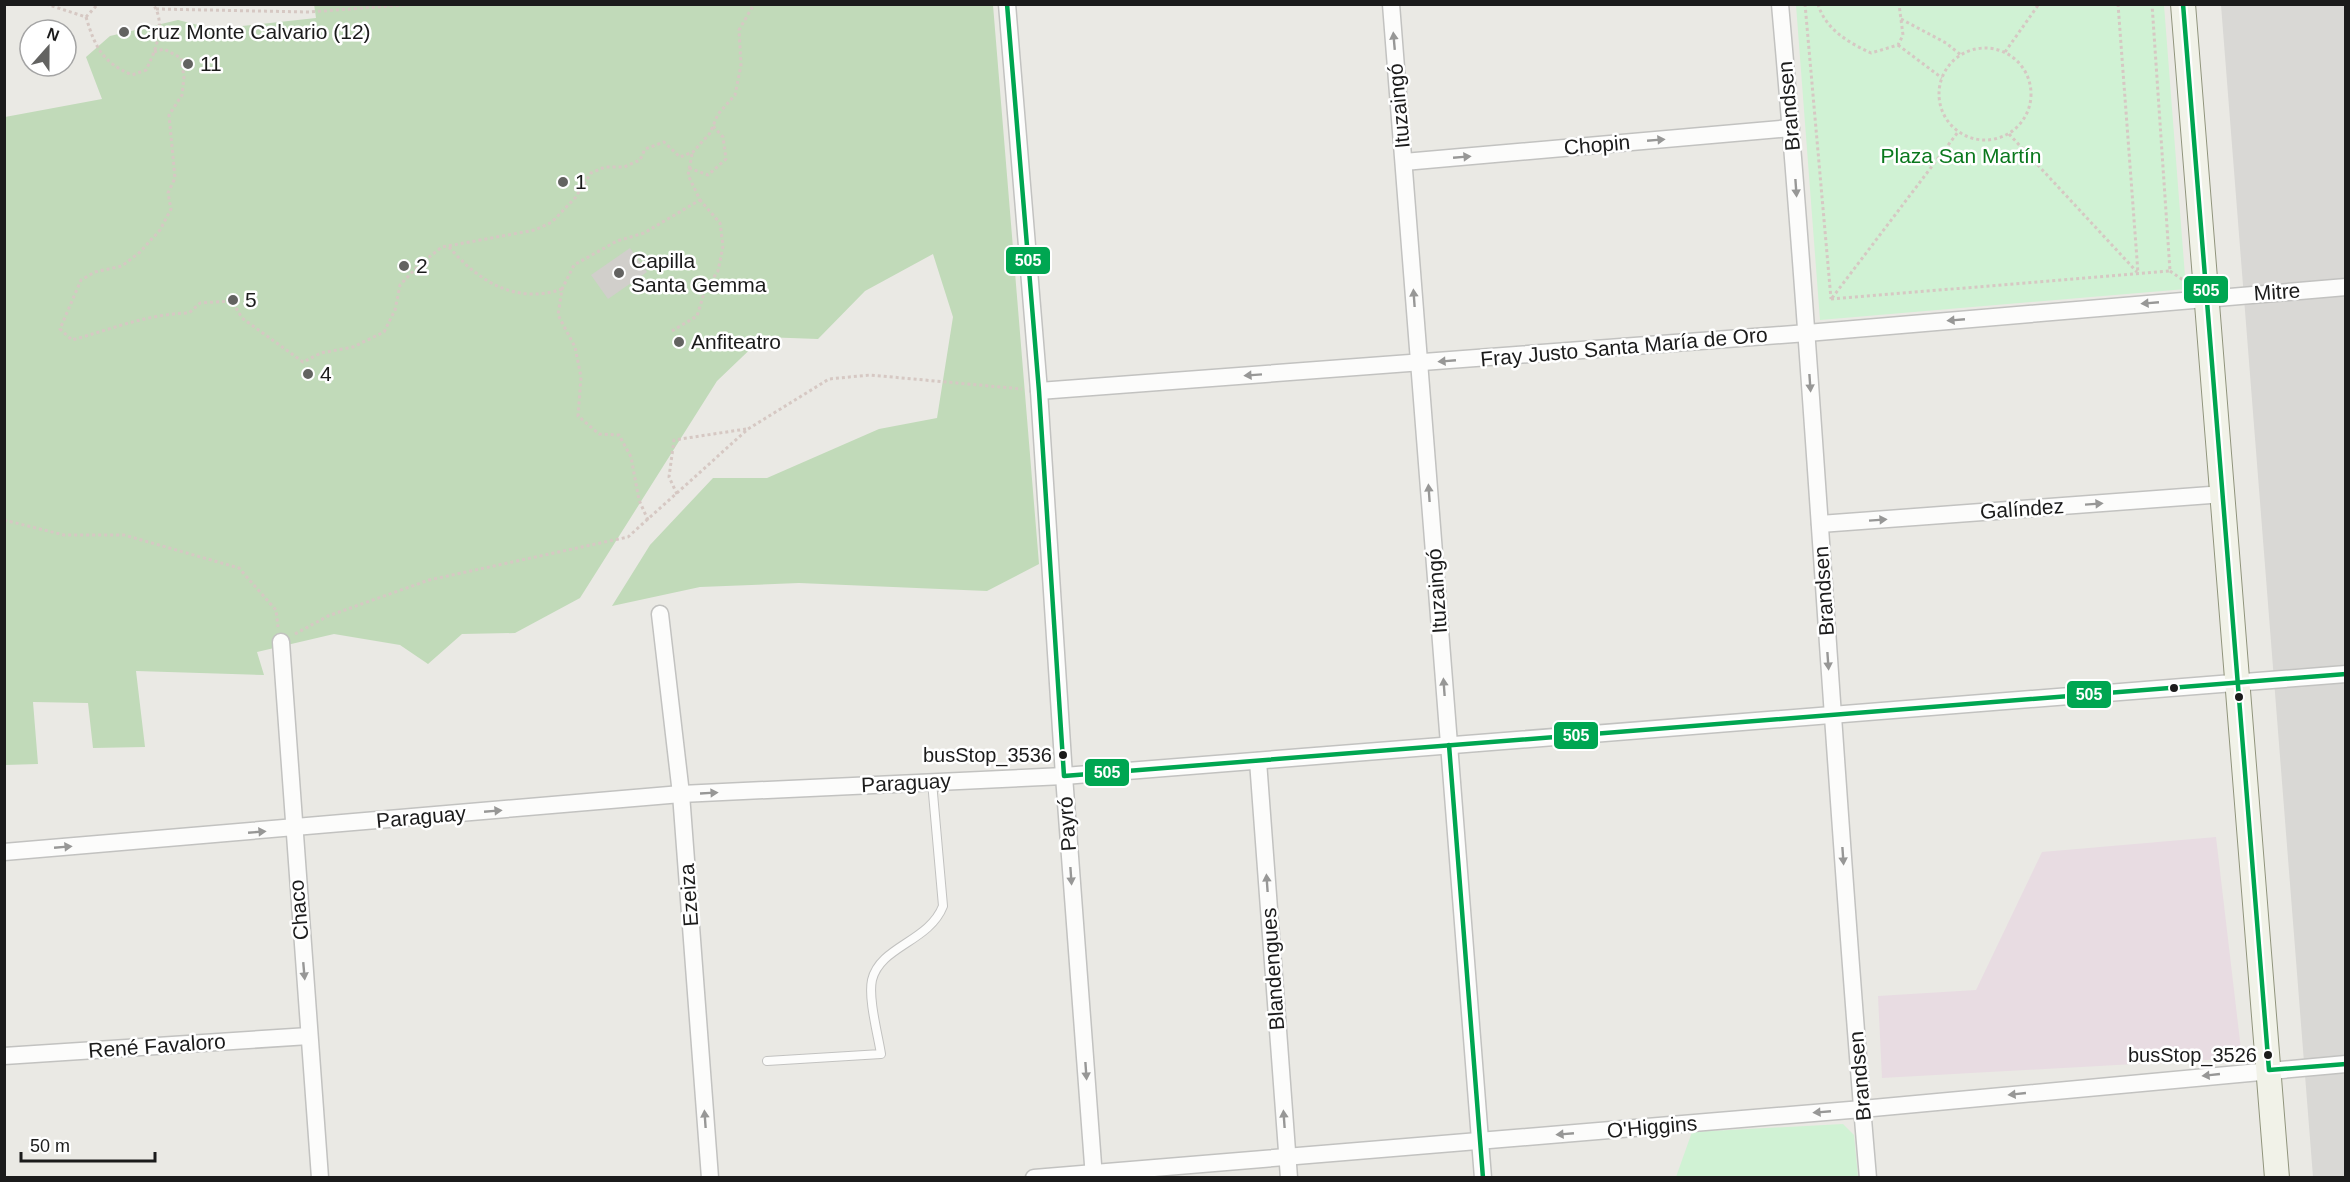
<svg xmlns="http://www.w3.org/2000/svg" width="2350" height="1182" font-family="Arial,sans-serif">
<style>
.residential{fill:#d9d8d5}
.industrial{fill:#e8dce2}
.forest{fill:#c1dab9}
.park{fill:#d0f2d4}
.building{fill:#d1cfcb}
.lines{fill:none;stroke-linecap:round;stroke-linejoin:round}
.service-casing{stroke:#c2c2c0;stroke-width:10}
.minor-casing{stroke:#c2c2c0;stroke-width:19}
.secondary-casing{stroke:#90947c;stroke-width:26}
.path{stroke:#d6c8c3;stroke-width:3;stroke-dasharray:3 3;stroke-linecap:butt}
.service{stroke:#fcfcfb;stroke-width:8}
.minor{stroke:#fcfcfb;stroke-width:16}
.secondary{stroke:#f1f2e8;stroke-width:24}
.bus-1-casing{stroke:#fff;stroke-width:9}
.bus-1{stroke:#00a651;stroke-width:4.5}
.oneway{fill:#979796}
.poi-dot{fill:#636361;stroke:#fff;stroke-width:2}
.bus-dot{fill:#1b1b1b;stroke:#fff;stroke-width:2}
.labels{text-anchor:middle;stroke-width:5;stroke-linejoin:round;paint-order:stroke}
.bus-label{font-size:20px;fill:#1b1b1b;stroke:#fff;text-anchor:end}
.poi-label{font-size:21px;fill:#1b1b1b;stroke:#fff;text-anchor:start}
.street-label{font-size:21px;fill:#1b1b1b;stroke:#fff}
.park-label{font-size:21px;fill:#0a781d;stroke:#fff}
.line-badge{stroke:#fff;stroke-width:2}
.badge-label{font-size:16px;text-anchor:middle;font-weight:bold;fill:#fff}
</style>
<rect width="100%" height="100%" fill="#eae9e4"/>
<!-- residential -->
<polygon class="residential" points="2221,5 2345,5 2345,1177 2313,1177"/>
<!-- industrial -->
<polygon class="industrial" points="2216,837 2242,1058 1882,1078 1878,996 1976,990 2042,852"/>
<!-- forest -->
<polygon class="forest" points="314,4 993,5 1039,564 987,591 799,583 700,587 612,606 650,545 713,478 767,478 879,429 937,418 953,317 933,254 865,291 818,339 763,337 717,381 580,598 515,633 462,634 428,664 400,645 334,634 257,652 264,675 136,671 145,747 93,748 88,703 33,702 38,764 5,765 5,117 102,99 86,57 110,36 178,20 214,29 316,18"/>
<!-- park -->
<g class="park">
<polygon points="1796,5 2164,5 2186,289 1820,320"/>
<polygon points="1843,1124 1854,1135 1858,1177 1676,1177 1692,1132"/>
</g>
<!-- building -->
<polygon class="building" points="630,248 647,272 608,299 591,275"/>
<g class="lines">
<defs>
<path id="service" d="M767,1061L881,1054C878,1035 868,998 872,980C880,946 929,942 943,906L932,782"/>
<g id="minor">
<polyline points="1007,4 1039,391 1064,776 1094,1178"/>
<polyline points="1391,4 1483,1178"/>
<path d="M1780,4C1815,395 1834,787 1868,1178"/>
<polyline points="1404,162 1791,128"/>
<polyline points="1039,391 1807,333 2346,287"/>
<polyline points="1820,524 2224,494"/>
<polyline points="660,614 681,794 710,1178"/>
<polyline points="281,642 320,1178"/>
<polyline points="1258,761 1289,1178"/>
<polyline points="4,852 681,794 1064,776 2346,674"/>
<polyline points="4,1056 309,1036"/>
<polyline points="1034,1178 1862,1109 2346,1064"/>
</g>
<polyline id="secondary" points="2183,4 2277,1178"/>
</defs>
<!-- service casing -->
<use href="#service" class="service-casing"/>
<!-- minor casing -->
<use href="#minor" class="minor-casing"/>
<!-- secondary casing -->
<use href="#secondary" class="secondary-casing"/>
<!-- path -->
<g class="path">
<polyline points="46,4 86,17 98,4"/>
<polyline points="1805,4 1831,299"/>
<path d="M1818,4C1825,29 1849,43 1871,53L1898,45L1903,35L1899,4"/>
<polyline points="2118,4 2138,273"/>
<polyline points="156,9 309,12 418,4"/>
<path d="M86,17C95,47 102,62 132,75L146,70C155,52 167,24 153,4"/>
<polyline points="1901,19 1946,43 1961,55"/>
<polyline points="1898,45 1942,78"/>
<circle cx="1985" cy="94" r="46"/>
<path d="M154,52L164,49L181,58L184,77L182,95L169,115L175,178L168,193L171,209L160,230L140,252L122,266L95,272L81,280L60,329L72,340C112,329 147,314 189,313L200,303L232,301L242,318L303,362L321,353L353,347L384,332L395,310L400,285L419,265L442,247L535,230L552,222L575,198L591,173L605,167H624L640,160L645,149L664,142L680,157L693,152L710,133L718,114L735,95L741,65L739,30L754,4"/>
<polyline points="2005,52 2039,4"/>
<polyline points="2009,134 2137,272"/>
<polyline points="689,168 708,175 726,159 723,137 713,126"/>
<path d="M449,247C478,281 516,305 562,289"/>
<polyline points="2170,271 2183,280"/>
<polyline points="1832,298 1958,132"/>
<polyline points="1831,299 2170,271 2152,4"/>
<polyline points="672,331 697,316 705,290 718,271 723,246 720,223 700,200"/>
<polyline points="677,494 669,477 674,440 746,429"/>
<polyline points="4,520 64,535 124,535 239,568 276,610 278,627"/>
<polyline points="648,520 639,500 631,457 619,435 599,434 578,416 581,377 575,347 558,315 562,289 574,265 617,241 644,233 700,200 688,175 692,154"/>
<polyline points="295,634 328,616 429,580 628,537 748,429 829,379 870,375 1022,389"/>
</g>
<!-- service -->
<use href="#service" class="service"/>
<!-- minor -->
<use href="#minor" class="minor"/>
<!-- secondary -->
<use href="#secondary" class="secondary"/>
<defs>
<g id="bus-1">
<polyline points="1007,4 1039,391 1064,776 2346,674"/>
<polyline points="2183,4 2269,1070 2346,1064"/>
<polyline points="1449,745 1483,1178"/>
</g>
</defs>
<!-- bus-1 casing -->
<use href="#bus-1" class="bus-1-casing"/>
<!-- bus-1 -->
<use href="#bus-1" class="bus-1"/>
</g>
<!-- one-way arrows -->
<defs><path id="oneway-solid" d="M-6-.8H1V-3.2L6.5 0L1 3.2V.8H-6Z" transform="scale(1.5)"/></defs>
<g class="oneway">
<use href="#oneway-solid" transform="translate(1394 41) rotate(-95)"/>
<use href="#oneway-solid" transform="translate(1656 140) rotate(-5)"/>
<use href="#oneway-solid" transform="translate(1462 157) rotate(-5)"/>
<use href="#oneway-solid" transform="translate(1796 188) rotate(86)"/>
<use href="#oneway-solid" transform="translate(1414 298) rotate(-94)"/>
<use href="#oneway-solid" transform="translate(2150 303) rotate(175)"/>
<use href="#oneway-solid" transform="translate(1956 320) rotate(175)"/>
<use href="#oneway-solid" transform="translate(1447 361) rotate(175)"/>
<use href="#oneway-solid" transform="translate(1253 375) rotate(176)"/>
<use href="#oneway-solid" transform="translate(1810 383) rotate(86)"/>
<use href="#oneway-solid" transform="translate(1429 493) rotate(-94)"/>
<use href="#oneway-solid" transform="translate(2094 504) rotate(-4)"/>
<use href="#oneway-solid" transform="translate(1878 520) rotate(-4)"/>
<use href="#oneway-solid" transform="translate(1828 661) rotate(86)"/>
<use href="#oneway-solid" transform="translate(1444 687) rotate(-94)"/>
<use href="#oneway-solid" transform="translate(709 793) rotate(-3)"/>
<use href="#oneway-solid" transform="translate(493 811) rotate(-5)"/>
<use href="#oneway-solid" transform="translate(257 832) rotate(-5)"/>
<use href="#oneway-solid" transform="translate(63 847) rotate(-5)"/>
<use href="#oneway-solid" transform="translate(1843 856) rotate(86)"/>
<use href="#oneway-solid" transform="translate(1071 876) rotate(86)"/>
<use href="#oneway-solid" transform="translate(1267 883) rotate(-94)"/>
<use href="#oneway-solid" transform="translate(304 971) rotate(85)"/>
<use href="#oneway-solid" transform="translate(1086 1071) rotate(86)"/>
<use href="#oneway-solid" transform="translate(2211 1075) rotate(174)"/>
<use href="#oneway-solid" transform="translate(2017 1094) rotate(174)"/>
<use href="#oneway-solid" transform="translate(1822 1112) rotate(175)"/>
<use href="#oneway-solid" transform="translate(705 1119) rotate(-94)"/>
<use href="#oneway-solid" transform="translate(1284 1119) rotate(-94)"/>
<use href="#oneway-solid" transform="translate(1565 1134) rotate(175)"/>
</g>
<!-- markers -->
<g class="poi-dot">
<circle cx="124" cy="32" r="6"/>
<circle cx="188" cy="64" r="6"/>
<circle cx="563" cy="182" r="6"/>
<circle cx="404" cy="266" r="6"/>
<circle cx="619" cy="273" r="6"/>
<circle cx="233" cy="300" r="6"/>
<circle cx="679" cy="342" r="6"/>
<circle cx="308" cy="374" r="6"/>
</g>
<g class="bus-dot">
<circle cx="2174" cy="688" r="5"/>
<circle cx="2239" cy="697" r="5"/>
<circle cx="1063" cy="755" r="5"/>
<circle cx="2268" cy="1055" r="5"/>
</g>
<g class="labels">
<!-- bus labels -->
<g class="bus-label">
<text x="1052" y="762">busStop_3536</text>
<text x="2257" y="1062">busStop_3526</text>
</g>
<!-- poi labels -->
<g class="poi-label">
<text x="136" y="39">Cruz Monte Calvario (12)</text>
<text x="200" y="71">11</text>
<text x="575" y="189">1</text>
<text x="631" y="268">Capilla<tspan x="631" dy="24">Santa Gemma</tspan></text>
<text x="416" y="273">2</text>
<text x="245" y="307">5</text>
<text x="691" y="349">Anfiteatro</text>
<text x="320" y="381">4</text>
</g>
<!-- street labels -->
<g class="street-label">
<text transform="translate(1399 106) rotate(-95)" y="7">Ituzaingó</text>
<text transform="translate(1789 106) rotate(-95)" y="7">Brandsen</text>
<text transform="translate(1597 145) rotate(-5)" y="7">Chopin</text>
<text transform="translate(2277 292) rotate(-4)" y="7">Mitre</text>
<text transform="translate(1624 347) rotate(-5)" y="7">Fray Justo Santa María de Oro</text>
<text transform="translate(2022 509) rotate(-4)" y="7">Galíndez</text>
<text transform="translate(1437 591) rotate(-94)" y="7">Ituzaingó</text>
<text transform="translate(1824 591) rotate(-94)" y="7">Brandsen</text>
<text transform="translate(906 783) rotate(-3)" y="7">Paraguay</text>
<text transform="translate(421 817) rotate(-5)" y="7">Paraguay</text>
<text transform="translate(1067 824) rotate(-94)" y="7">Payró</text>
<text transform="translate(689 895) rotate(-94)" y="7">Ezeiza</text>
<text transform="translate(299 910) rotate(-95)" y="7">Chaco</text>
<text transform="translate(1273 969) rotate(-94)" y="7">Blandengues</text>
<text transform="translate(157 1046) rotate(-4)" y="7">René Favaloro</text>
<text transform="translate(1860 1076) rotate(-95)" y="7">Brandsen</text>
<text transform="translate(1652 1127) rotate(-5)" y="7">O'Higgins</text>
</g>
<!-- park labels -->
<g class="park-label">
<text x="1961" y="163">Plaza San Martín</text>
</g>
</g>
<g class="line-badge">
<rect x="1005" y="246" width="46" height="29" rx="6" fill="#00a651"/>
<rect x="2183" y="275" width="46" height="29" rx="6" fill="#00a651"/>
<rect x="2066" y="680" width="46" height="29" rx="6" fill="#00a651"/>
<rect x="1553" y="721" width="46" height="29" rx="6" fill="#00a651"/>
<rect x="1084" y="758" width="46" height="29" rx="6" fill="#00a651"/>
</g>
<g class="badge-label">
<text x="1028" y="266">505</text>
<text x="2206" y="296">505</text>
<text x="2089" y="700">505</text>
<text x="1576" y="741">505</text>
<text x="1107" y="778">505</text>
</g>
<!-- border -->
<rect width="2350" height="1182" fill="none" stroke="#1b1b1b" stroke-width="12"/>
<!-- north arrow -->
<g transform="translate(48 48) rotate(21)"><circle r="28" fill="#ffffff" stroke="#a4a4a4" stroke-width="1.5"/>
<path d="M0-4.5L10 22L0 15L-10 22Z" fill="#636361"/>
<text y="-9" font-size="16" font-weight="bold" text-anchor="middle" fill="#1b1b1b">N</text>
</g>
<!-- scale -->
<path d="M21 1152v9h134v-9" fill="none" stroke="#1b1b1b" stroke-width="3"/>
<text x="30" y="1152" font-size="18" fill="#1b1b1b" stroke="#ffffff" stroke-width="4.5" paint-order="stroke">50 m</text>
</svg>
